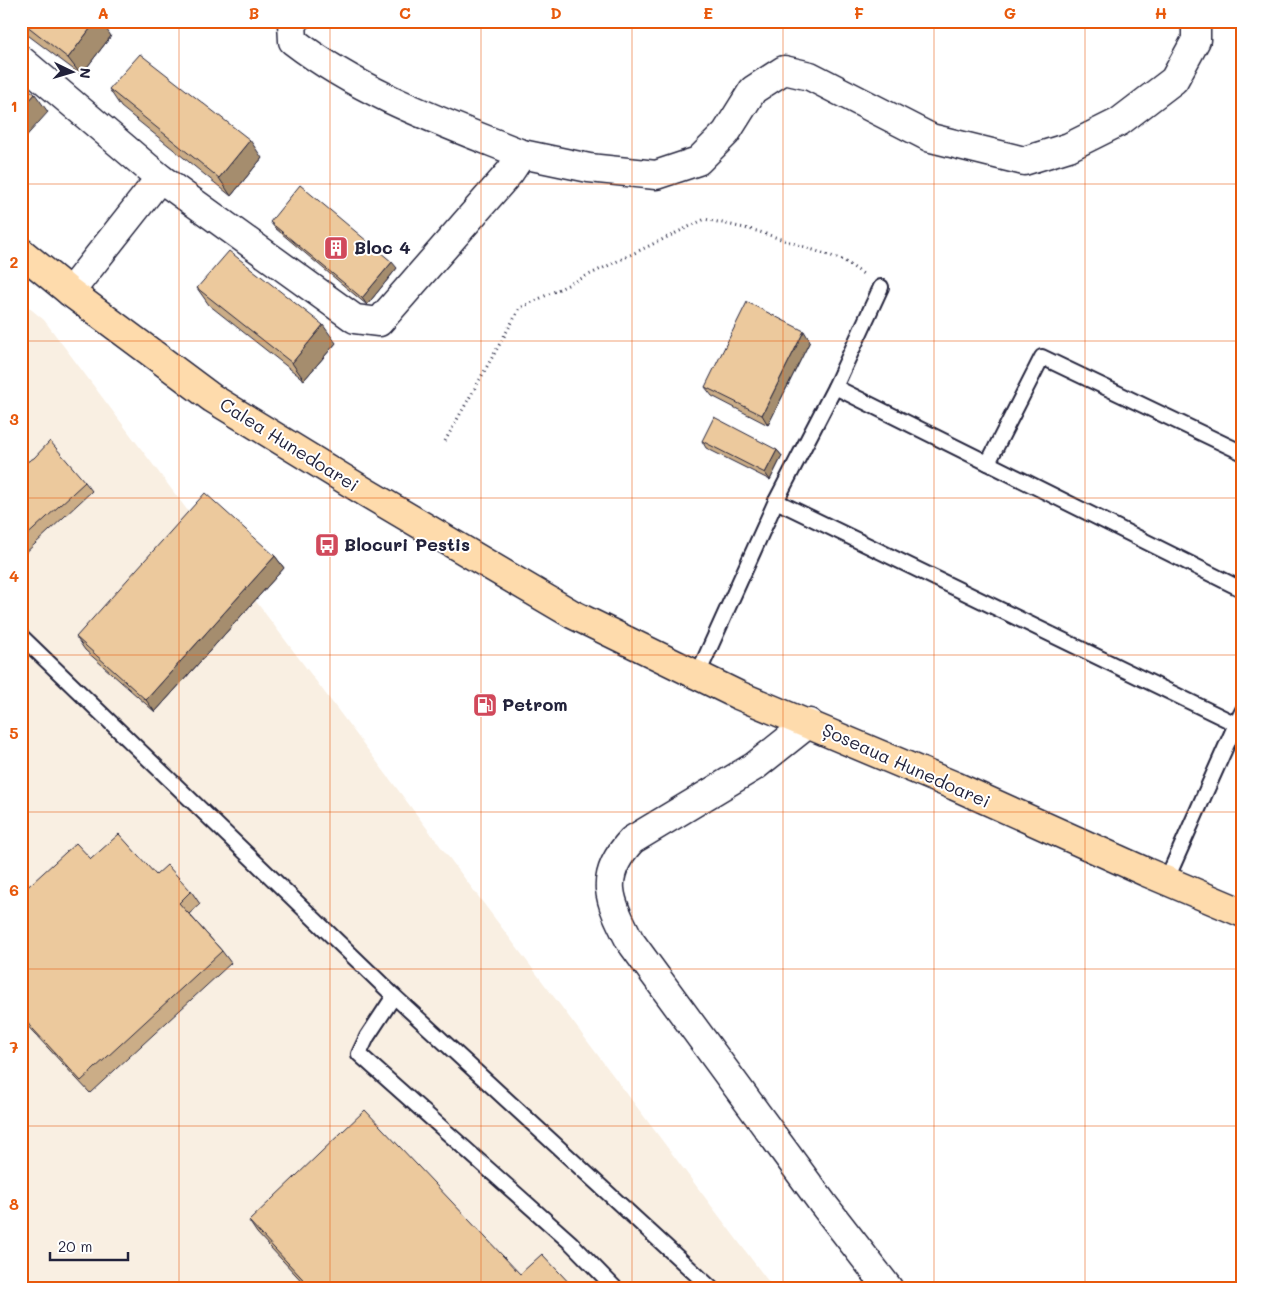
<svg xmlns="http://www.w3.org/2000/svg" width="1264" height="1310" font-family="Mali,sans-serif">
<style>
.built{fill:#f9efe2}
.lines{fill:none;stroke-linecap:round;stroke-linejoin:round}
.lane-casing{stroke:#22223b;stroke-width:18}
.street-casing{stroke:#22223b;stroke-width:31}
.primary-casing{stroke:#22223b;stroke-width:31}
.path{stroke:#22223b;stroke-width:3;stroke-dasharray:1 4;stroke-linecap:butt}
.lane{stroke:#fff;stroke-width:14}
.street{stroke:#fff;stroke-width:28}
.primary{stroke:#fedbac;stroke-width:28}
.wall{fill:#cbad87;stroke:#22223b}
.shaded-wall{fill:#a58d6e;stroke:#22223b}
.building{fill:#ecc99d;stroke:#22223b}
.grid{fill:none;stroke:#e8590c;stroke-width:1;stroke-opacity:0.55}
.labels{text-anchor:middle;stroke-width:4;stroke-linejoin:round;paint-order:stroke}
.poi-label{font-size:18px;font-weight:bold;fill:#22223b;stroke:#fff;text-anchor:start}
.street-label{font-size:18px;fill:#22223b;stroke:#fff}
.neatline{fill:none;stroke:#e8590c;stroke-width:2}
.grid-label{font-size:16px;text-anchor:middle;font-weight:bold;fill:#e8590c}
</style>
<rect width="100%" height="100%" fill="#fff"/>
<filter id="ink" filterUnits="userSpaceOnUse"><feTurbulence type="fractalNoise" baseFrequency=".02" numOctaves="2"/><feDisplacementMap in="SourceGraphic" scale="10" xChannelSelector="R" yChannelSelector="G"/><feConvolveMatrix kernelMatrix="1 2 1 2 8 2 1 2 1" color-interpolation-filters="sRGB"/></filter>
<g filter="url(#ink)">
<!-- built -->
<polygon class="built" points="21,301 44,320 774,1289 21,1289"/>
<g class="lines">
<defs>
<g id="lane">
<polyline points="835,387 1243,590"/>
<polyline points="988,463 1042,357 1243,453"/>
<polyline points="776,501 1236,724 1243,710"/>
<polyline points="21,636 394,996 712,1289"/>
<polyline points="697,676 776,501 835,387 881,287"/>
<polyline points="1166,881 1236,724"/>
<polyline points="394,996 367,1037 359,1054 571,1243 616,1289"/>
</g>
<g id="street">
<path d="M295,21L292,23L293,41C362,94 442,122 522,154"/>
<polyline points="21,60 160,178"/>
<polyline points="70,292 160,178 355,319 379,322 510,172 522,154 589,168 656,175 698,161 726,133 753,90 784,70 810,76 931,138 1024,161 1069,147 1119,122 1174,80 1196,40 1196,21"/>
<path d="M809,723L755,766L632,840C597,877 609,900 630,941L823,1204L889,1289"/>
</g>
<polyline id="primary" points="21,252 70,292 212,398 367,493 572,614 738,695 955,786 1146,872 1243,913"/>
</defs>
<!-- lane casing -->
<use href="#lane" class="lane-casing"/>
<!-- street casing -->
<use href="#street" class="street-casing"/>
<!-- primary casing -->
<use href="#primary" class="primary-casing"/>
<!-- path -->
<polyline class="path" points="445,441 520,308 705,219 757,231 843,260 866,276"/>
<!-- lane -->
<use href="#lane" class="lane"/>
<!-- street -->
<use href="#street" class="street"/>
<!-- primary -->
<use href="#primary" class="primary"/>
</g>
<!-- wall -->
<g class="wall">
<polygon points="21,21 111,36 81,75 21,30"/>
<polygon points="109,89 262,158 231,196 121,107"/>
<polygon points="270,222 397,268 367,305 275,228"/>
<polygon points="197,288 336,343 304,380 209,305"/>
<polygon points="810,341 768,425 712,396 705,387"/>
<polygon points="702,441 777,450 782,456 770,480 706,448"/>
<polygon points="21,465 85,482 92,491 21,557"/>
<polygon points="275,556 284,568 155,712 85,650 76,637"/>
<polygon points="91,859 156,875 191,891 200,904 189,914 222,951 231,963 90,1093 21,1019 21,893"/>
<polygon points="249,1221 520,1274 575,1289 309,1289 257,1233"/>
</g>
<!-- shaded-wall -->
<g class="shaded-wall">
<polygon points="96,21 101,21 111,36 81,75 68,58"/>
<polygon points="35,94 48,112 21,142 21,110"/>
<polygon points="250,140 262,158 231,196 219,178"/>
<polygon points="392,262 397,268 367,305 362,298"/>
<polygon points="323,325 336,343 304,380 292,363"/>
<polygon points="804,331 810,341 768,425 762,415"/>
<polygon points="777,450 782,456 770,480 765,473"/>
<polygon points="275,556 284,568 155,712 146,700"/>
</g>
<!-- building -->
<g class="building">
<polygon points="21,21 96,21 68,58"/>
<polygon points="140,54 250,140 219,178 109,89"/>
<polygon points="21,83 35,94 21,110"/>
<polygon points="300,185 392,262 362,298 270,222"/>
<polygon points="229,251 323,325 292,363 197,288"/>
<polygon points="747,302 804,331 762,415 705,387"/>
<polygon points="714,417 777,450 765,473 702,441"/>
<polygon points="50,441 85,482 21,541 21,465 34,458"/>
<polygon points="205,493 275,556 146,700 76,637"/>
<polygon points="119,834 156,875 167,865 191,891 179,903 222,951 81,1081 21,1016 21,893 76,843 91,859"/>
<polygon points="365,1110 520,1274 542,1254 575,1289 312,1289 249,1221"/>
</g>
</g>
<!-- grid -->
<path class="grid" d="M179,21V1289M330,21V1289M481,21V1289M632,21V1289M783,21V1289M934,21V1289M1085,21V1289M21,184H1243M21,341H1243M21,498H1243M21,655H1243M21,812H1243M21,969H1243M21,1126H1243"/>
<!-- icons -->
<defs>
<symbol id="building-square" viewBox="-11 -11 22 22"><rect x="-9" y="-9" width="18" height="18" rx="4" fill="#d1495b" stroke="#fff"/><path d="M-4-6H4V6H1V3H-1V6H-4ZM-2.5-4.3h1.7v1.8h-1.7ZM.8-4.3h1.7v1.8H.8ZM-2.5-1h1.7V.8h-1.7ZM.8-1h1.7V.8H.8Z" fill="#fff"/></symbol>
<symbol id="bus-square" viewBox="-11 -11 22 22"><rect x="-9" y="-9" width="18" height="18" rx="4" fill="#d1495b" stroke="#fff"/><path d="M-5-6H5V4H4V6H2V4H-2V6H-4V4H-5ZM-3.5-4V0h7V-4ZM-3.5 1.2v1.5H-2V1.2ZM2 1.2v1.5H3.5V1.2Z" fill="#fff"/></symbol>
<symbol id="fuel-square" viewBox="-11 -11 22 22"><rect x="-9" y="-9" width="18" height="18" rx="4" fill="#d1495b" stroke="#fff"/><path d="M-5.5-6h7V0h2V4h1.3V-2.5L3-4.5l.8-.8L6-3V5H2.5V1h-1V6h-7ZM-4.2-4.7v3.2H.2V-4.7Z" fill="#fff"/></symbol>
</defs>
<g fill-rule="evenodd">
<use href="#building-square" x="322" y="234" width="28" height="28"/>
<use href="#bus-square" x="313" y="531" width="28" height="28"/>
<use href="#fuel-square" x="471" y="691" width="28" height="28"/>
</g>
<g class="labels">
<!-- poi labels -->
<g class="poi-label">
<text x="354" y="254">Bloc 4</text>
<text x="344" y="551">Blocuri Pestis</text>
<text x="502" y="711">Petrom</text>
</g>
<!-- street labels -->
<g class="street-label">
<text transform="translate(289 445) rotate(32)" y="6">Calea Hunedoarei</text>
<text transform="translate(906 766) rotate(24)" y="6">Șoseaua Hunedoarei</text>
</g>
</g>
<!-- margin -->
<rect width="1264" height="1310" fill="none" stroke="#fff" stroke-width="55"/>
<!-- north arrow -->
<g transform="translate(72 72) rotate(95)" stroke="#ffffff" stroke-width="4" paint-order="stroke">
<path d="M0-4L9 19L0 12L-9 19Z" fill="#22223b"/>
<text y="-8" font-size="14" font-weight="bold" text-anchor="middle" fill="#22223b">N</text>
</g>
<!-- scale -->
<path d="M50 1252v8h78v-8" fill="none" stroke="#22223b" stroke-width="2.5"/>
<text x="58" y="1252" font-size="15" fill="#22223b" stroke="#ffffff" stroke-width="4" paint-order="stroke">20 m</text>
<rect x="28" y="28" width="1208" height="1254" class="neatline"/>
<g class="grid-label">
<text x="103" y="19">A</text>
<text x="254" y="19">B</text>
<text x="405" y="19">C</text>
<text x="556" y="19">D</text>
<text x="708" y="19">E</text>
<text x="859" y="19">F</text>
<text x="1010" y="19">G</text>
<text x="1161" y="19">H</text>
<text x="14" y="112">1</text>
<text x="14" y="268">2</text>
<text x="14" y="425">3</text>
<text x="14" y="582">4</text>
<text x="14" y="739">5</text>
<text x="14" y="896">6</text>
<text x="14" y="1053">7</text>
<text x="14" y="1210">8</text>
</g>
</svg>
